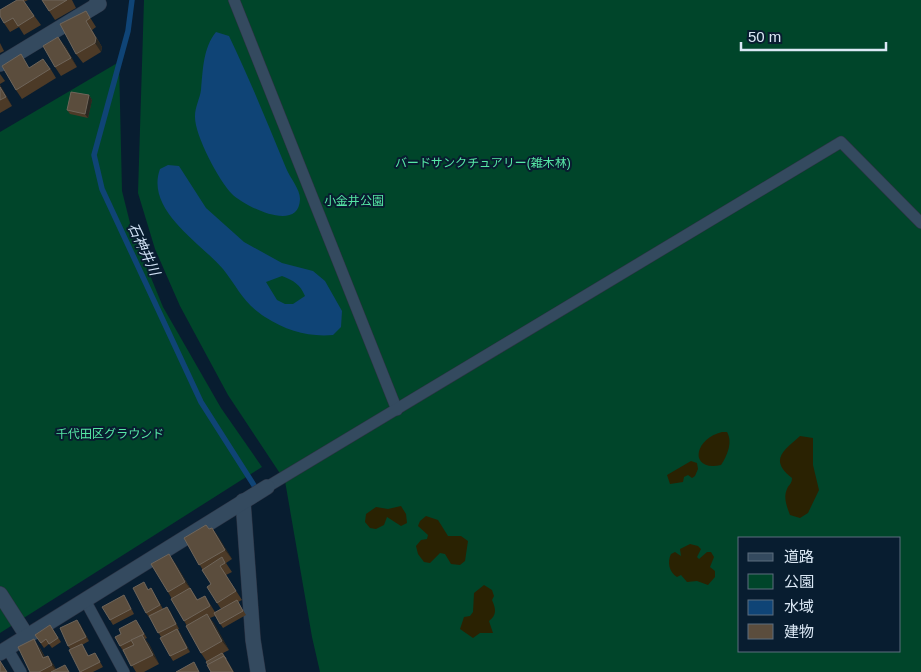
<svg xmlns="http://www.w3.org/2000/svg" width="921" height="672" font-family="Arial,'Noto Sans JP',sans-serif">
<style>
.green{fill:#00452a;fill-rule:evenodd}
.sand{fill:#2a2202}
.water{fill:#0f4476;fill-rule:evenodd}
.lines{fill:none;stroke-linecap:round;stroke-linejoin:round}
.stream{stroke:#0f4476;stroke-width:5.5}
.service-casing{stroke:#2c3343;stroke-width:12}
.minor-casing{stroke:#2c3343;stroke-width:16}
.service{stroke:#344a5f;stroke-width:11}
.minor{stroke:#344a5f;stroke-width:15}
.wall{fill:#4c3a27}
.shaded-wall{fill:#2a2721}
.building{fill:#5b4d3d;stroke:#6f655a}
.labels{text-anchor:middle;stroke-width:4;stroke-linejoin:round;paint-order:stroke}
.park-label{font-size:12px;fill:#56e7a5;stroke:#081d30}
.water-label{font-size:14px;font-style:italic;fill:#d4e5f8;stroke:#081d30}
</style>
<rect width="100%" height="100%" fill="#081d30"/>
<!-- green -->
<g class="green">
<path d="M144,0H921V672H320L312,637L285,481L228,395L180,306L155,249L138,193ZM740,538H900V651H740Z"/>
<polygon points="119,62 122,191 132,231 163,307 221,408 262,467 0,633 0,132"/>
</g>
<!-- sand -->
<g class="sand">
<path d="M722,432H727C733,442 727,456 721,465C689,472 693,439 722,432Z"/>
<path d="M800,436L813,438V465L819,490L808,513L800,518L790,515C787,507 783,498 787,489C789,484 792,484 792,478C769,460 783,451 800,436Z"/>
<polygon points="691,461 697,463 698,469 695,476 692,478 688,475 684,477 683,482 670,484 667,475"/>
<polygon points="401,506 406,514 407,523 401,526 387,517 384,525 376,529 370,528 365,522 366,514 376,507 388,509"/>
<polygon points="426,516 438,520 448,536 461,536 468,541 465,561 460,565 451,564 445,554 440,553 430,563 424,562 418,554 416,546 421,540 427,539 428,535 418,526 420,521"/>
<path d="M690,544L698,546L701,549L697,557L699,559L707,552H711L714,557L710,567L715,571V577L708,585L697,581L687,582L681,575L677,577C669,572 667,562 671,554L675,552L681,556L680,549Z"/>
<path d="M484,585L492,590L494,596L492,600C496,609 497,615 489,621L493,633H480L473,638L460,629L464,617L470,616L473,612L474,593Z"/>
</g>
<!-- water -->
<g class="water">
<path d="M216,32L229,36C250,80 268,124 286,168C290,178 300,189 300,199C299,234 244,206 232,194C219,181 194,134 195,116C195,107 200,98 201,90C203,70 203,48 216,32Z"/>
<path d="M168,165L179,166L206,208L244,242L282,263L313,271L325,281L342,311L341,327L333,335C308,337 287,331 265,317C242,302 239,289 223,269C201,243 145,210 160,169ZM282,276C294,281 300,284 305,296L293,304H285L277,300L266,282Z"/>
</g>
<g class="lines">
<!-- stream -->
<polyline class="stream" points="132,0 128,31 94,155 102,189 201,402 257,490"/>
<defs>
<g id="service">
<polyline points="234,0 397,410"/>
<polyline points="267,487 841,142 921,223"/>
<polyline points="85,600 124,672"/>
<polyline points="7,648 21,672"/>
</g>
<g id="minor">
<polyline points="0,64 99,4 97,0"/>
<polyline points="243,501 253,640 258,672"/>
<polyline points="0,594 27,636"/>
<polyline points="0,653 267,487"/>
</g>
</defs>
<!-- service casing -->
<use href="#service" class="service-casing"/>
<!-- minor casing -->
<use href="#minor" class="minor-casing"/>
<!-- service -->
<use href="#service" class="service"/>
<!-- minor -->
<use href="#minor" class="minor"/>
</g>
<!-- wall -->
<g class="wall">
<polygon points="17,0 28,0 24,2 41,25 24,35 19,27 10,32 4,23"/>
<polygon points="42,0 72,0 76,8 55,20"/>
<polygon points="86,11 96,27 92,30 102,47 101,52 83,63 76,54"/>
<polygon points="0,43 4,51 0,53"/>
<polygon points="65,46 77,67 61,76 55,67"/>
<polygon points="30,67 50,68 56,78 22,99 16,90"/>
<polygon points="0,74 5,81 0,84"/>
<polygon points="0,85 12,106 0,113"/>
<polygon points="89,95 92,100 88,118 70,114 67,110"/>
<polygon points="212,528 232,559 226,563 232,572 226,575 242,600 238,602 246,615 223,628 215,616 210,618 229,650 223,653 234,672 211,672 207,662 201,653 187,626 168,592 175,563 190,588 198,600 205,596 215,612 221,609 217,603 211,584 184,538"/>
<polygon points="147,587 148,590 151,588 163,609 170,611 179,629 178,629 190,652 173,661 170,656 161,637 150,617 149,617 146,613"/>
<polygon points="127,600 134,614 113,625 110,620"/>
<polygon points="80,624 89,641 82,645 89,656 95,653 103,667 93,672 80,672 71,650 68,646"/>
<polygon points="50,625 61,642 52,648 49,644 44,648 35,635"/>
<polygon points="139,625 147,638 145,639 149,644 159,664 144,672 136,672 120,646"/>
<polygon points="40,648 45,657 48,656 56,669 70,672 30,672"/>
</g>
<!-- shaded-wall -->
<g class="shaded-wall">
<polygon points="86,21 102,47 101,52 95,43"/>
<polygon points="58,37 65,46 77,67 71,58"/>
<polygon points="0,85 12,106 0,87"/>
<polygon points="89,95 92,100 88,118 85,114"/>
<polygon points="212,528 218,536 232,559 225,550"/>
<polygon points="169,554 175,563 192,591 185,582"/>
<polygon points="167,607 170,611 179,629 176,624"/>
<polygon points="207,614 214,623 229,650 222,641"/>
<polygon points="77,620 80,624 89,641 86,637"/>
<polygon points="177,629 181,634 190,652 187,648"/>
<polygon points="142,635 149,644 159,664 153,655"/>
<polygon points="34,639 40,648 50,667 43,658"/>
<polygon points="48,656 54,665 57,672 52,665"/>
</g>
<!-- building -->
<g class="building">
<polygon points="17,0 23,0 34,16 18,26 13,18 4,23 0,16 0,10"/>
<polygon points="42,0 67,0 49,11"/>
<polygon points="86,11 90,18 86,21 96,38 95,43 76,54 60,24"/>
<polygon points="58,37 71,58 55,67 43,46"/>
<polygon points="21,54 29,68 43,59 50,69 16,90 2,66"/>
<polygon points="0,87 6,97 0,100"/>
<polygon points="71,92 89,95 85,114 67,110"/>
<polygon points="206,525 209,529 212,528 225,550 199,565 184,538"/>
<polygon points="169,554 185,582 168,592 151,564"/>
<polygon points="222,557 225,563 220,566 236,591 217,603 207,587 211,584 202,570"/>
<polygon points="144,582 148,590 151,588 160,605 146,613 133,588"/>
<polygon points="190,588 197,600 205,596 210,606 184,621 171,599"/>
<polygon points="124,595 131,609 110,620 102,607"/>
<polygon points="237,600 243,611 220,624 214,613"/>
<polygon points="167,607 176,624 158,633 149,616"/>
<polygon points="207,614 222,641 201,653 186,626"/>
<polygon points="77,620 86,637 68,646 60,628"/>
<polygon points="136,620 144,634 120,646 115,637 121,634 119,629"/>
<polygon points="50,625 58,638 49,644 46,639 41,643 35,635"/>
<polygon points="177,629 187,648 170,656 160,638"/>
<polygon points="142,635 153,655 131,666 123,650 134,645 131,640"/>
<polygon points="34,639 43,658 48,656 52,665 39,672 30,672 18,647"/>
<polygon points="82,644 88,656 95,653 100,662 80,672 69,650"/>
<polygon points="222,653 226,659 224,656 208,665 206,662"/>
<polygon points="224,656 233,672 211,672 207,665"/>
<polygon points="0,661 7,672 0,672"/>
<polygon points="194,662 199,672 176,672"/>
<polygon points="65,665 69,672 51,672"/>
</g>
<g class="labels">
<!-- park labels -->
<g class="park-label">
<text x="483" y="167">バードサンクチュアリー(雑木林)</text>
<text x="354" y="205">小金井公園</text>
<text x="110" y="438">千代田区グラウンド</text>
</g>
<!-- water labels -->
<g class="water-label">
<text transform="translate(144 249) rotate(65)" y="5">石神井川</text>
</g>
</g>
<!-- legend -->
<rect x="738" y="537" width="162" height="115" fill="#081d30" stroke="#5c6e7f"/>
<rect x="748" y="553" width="25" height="8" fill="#344a5f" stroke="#5c6e7f"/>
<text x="784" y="562" font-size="15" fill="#dbe8f5">道路</text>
<rect x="748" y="574" width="25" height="15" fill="#00452a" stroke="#5c6e7f"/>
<text x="784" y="587" font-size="15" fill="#dbe8f5">公園</text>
<rect x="748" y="600" width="25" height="15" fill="#0f4476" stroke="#5c6e7f"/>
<text x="784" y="612" font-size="15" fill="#dbe8f5">水域</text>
<rect x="748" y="624" width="25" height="15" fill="#5b4d3d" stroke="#5c6e7f"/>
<text x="784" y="637" font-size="15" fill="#dbe8f5">建物</text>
<!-- scale -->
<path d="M741 42v8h145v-8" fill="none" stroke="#dbe8f5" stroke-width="2.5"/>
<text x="748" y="42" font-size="15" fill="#dbe8f5" stroke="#081d30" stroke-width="4" paint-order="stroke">50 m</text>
</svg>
